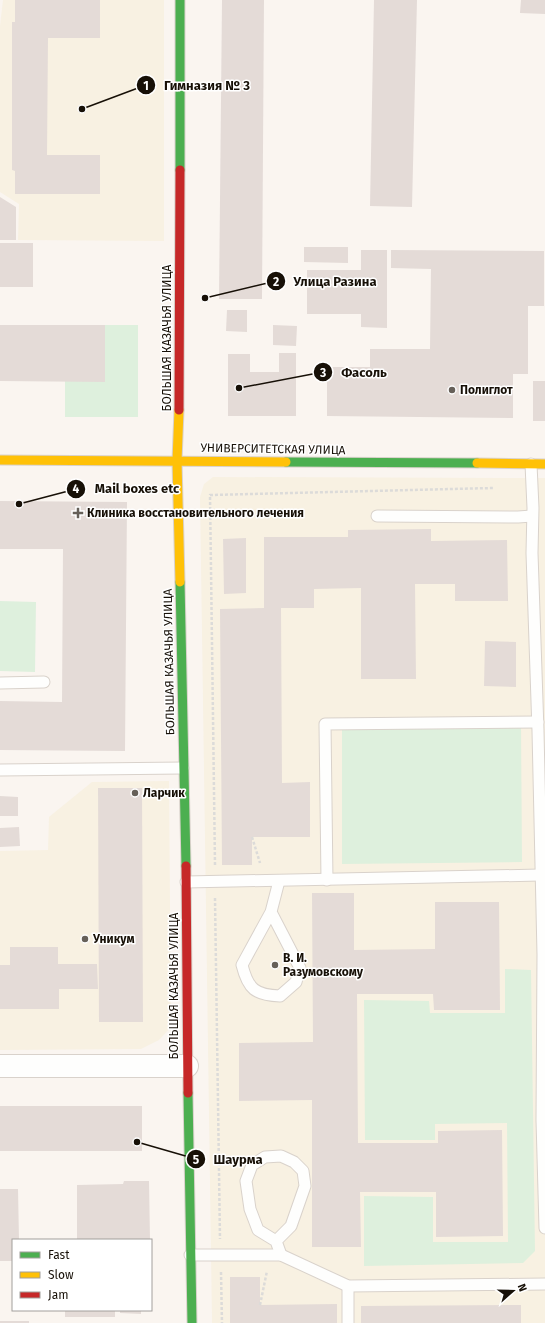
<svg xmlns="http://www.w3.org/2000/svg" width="545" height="1323" font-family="'Fira Sans',sans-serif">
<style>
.education{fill:#f8f1e2}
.green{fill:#def0dd}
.building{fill:#e4dbd7}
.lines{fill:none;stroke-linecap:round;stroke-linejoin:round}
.lane-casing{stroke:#d9d2cb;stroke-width:13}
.street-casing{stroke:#d9d2cb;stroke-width:24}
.fast-casing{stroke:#d9d2cb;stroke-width:11}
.slow-casing{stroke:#d9d2cb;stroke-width:11}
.jam-casing{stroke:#d9d2cb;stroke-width:11}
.path{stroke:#dcdbd9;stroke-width:2.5;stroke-dasharray:3 2;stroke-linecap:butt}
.lane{stroke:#fefefd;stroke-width:11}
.street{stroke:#fefefd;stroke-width:22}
.fast{stroke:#4caf50;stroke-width:9}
.slow{stroke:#ffc107;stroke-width:9}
.jam{stroke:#c62828;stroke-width:9}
.poi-dot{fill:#666059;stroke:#fff;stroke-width:1.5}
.labels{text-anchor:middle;stroke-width:3;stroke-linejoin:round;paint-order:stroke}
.street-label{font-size:12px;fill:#171007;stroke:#fff}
.poi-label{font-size:12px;font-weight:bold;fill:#171007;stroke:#fff;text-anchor:start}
.leader{fill:none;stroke:#171007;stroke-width:1.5}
.callout-dot{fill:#171007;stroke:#fff;stroke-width:1.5}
.mark-label{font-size:12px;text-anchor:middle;font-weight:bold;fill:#fff}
.callout-label{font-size:13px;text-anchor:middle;font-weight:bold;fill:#171007;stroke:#fff;stroke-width:3;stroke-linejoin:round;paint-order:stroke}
</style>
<rect width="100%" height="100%" fill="#faf5f0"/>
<!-- education -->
<g class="education">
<polygon points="3,0 164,0 164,241 18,240 19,204 0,192 0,26"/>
<polygon points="213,477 545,478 545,1323 212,1323 200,497 204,484"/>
<polygon points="169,781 171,1027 159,1040 141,1049 0,1050 0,851 48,850 49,817 92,782"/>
</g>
<!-- green -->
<g class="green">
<polygon points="105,325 138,325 138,417 65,417 65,381"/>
<polygon points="0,601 36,602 35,672 0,671"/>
<polygon points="521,726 522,862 342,864 342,730"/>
<polygon points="505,969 531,970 535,1251 523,1263 364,1266 364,1196 433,1197 433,1242 508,1242 507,1123 435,1124 435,1140 365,1140 364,1000 429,1001 430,1013 505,1013"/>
</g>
<!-- building -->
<g class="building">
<polygon points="15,0 100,0 100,38 48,38 47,155 100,155 100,194 15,194 15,171 12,170 12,22 15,22"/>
<polygon points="222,0 264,0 262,299 219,299"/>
<polygon points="374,0 417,0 412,207 370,206"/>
<polygon points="521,0 545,0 545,14 520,13"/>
<polygon points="0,197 16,207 16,240 0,240"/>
<rect x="0" y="243" width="33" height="44"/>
<polygon points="304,247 348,247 348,263 304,262"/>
<polygon points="361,250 387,250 387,328 361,327 361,314 307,314 307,270 361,270"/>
<polygon points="391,250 544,251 544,306 528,306 528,374 513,374 513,418 327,416 327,367 370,367 370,349 430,349 431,269 391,268"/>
<polygon points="227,310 247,310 247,332 226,331"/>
<polygon points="0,325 105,325 105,382 0,381"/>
<polygon points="273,325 297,326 296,346 273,345"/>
<polygon points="279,353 296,353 296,416 228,416 228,354 250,354 250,372 279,372"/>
<rect x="533" y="381" width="12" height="40"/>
<polygon points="0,501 127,502 125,751 0,750 0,701 62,702 63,549 0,549"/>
<polygon points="431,529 431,541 507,540 508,601 455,601 455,584 415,584 416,679 361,679 361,588 314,589 314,608 281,608 282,783 310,782 310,837 252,837 252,865 222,865 220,609 264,608 264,537 348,537 348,530"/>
<polygon points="246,538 246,593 224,594 223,539"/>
<polygon points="485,641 516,642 516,687 484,686"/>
<polygon points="98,788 142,788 143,1022 99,1022"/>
<polygon points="0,796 18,797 18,816 0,816"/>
<polygon points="19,827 20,846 0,847 0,828"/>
<polygon points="312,893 354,893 354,950 435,949 435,902 499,902 500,1010 434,1010 433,994 357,994 358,1143 438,1143 438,1131 502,1130 503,1236 436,1237 436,1192 360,1192 361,1247 312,1247 312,1100 239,1101 239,1043 313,1042"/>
<polygon points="10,947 58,947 58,964 97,964 98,989 59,989 59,1009 0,1009 0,965 10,965"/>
<rect x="0" y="1106" width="142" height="45"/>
<polygon points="124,1181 149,1181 150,1240 77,1240 77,1185 123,1184"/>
<polygon points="0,1189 18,1189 19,1240 13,1240 13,1261 0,1261"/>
<polygon points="230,1277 260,1277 260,1305 337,1304 337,1323 230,1323"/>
<polygon points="521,1305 521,1323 361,1323 361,1306"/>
<rect x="65" y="1310" width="50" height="7"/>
<polygon points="120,1310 141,1310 141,1314 120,1313"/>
<rect x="0" y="1321" width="29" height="2"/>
</g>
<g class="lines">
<defs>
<g id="lane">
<polyline points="531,464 533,508 532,553 538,731 543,954 542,1120 545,1228"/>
<polyline points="377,516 518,517 532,516"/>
<polyline points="0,683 44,682"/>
<polyline points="0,770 183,768"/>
<polyline points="327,880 325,724 538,722"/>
<polyline points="186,882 540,875"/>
<path d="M271,912L242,965C248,989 255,995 280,996L296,982L300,968L271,912L279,881"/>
<polyline points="276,1241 258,1230 250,1209 246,1181 252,1165 265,1157 281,1156 294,1162 303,1171 305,1186 291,1226 276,1241 281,1255"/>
<polyline points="190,1255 281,1255 348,1286 545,1284"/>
<polyline points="348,1286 348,1323"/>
</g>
<polyline id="street" points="0,1066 187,1066"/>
<g id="fast">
<polyline points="180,170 180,0"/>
<polyline points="286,462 477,463"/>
<polyline points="180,582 186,866"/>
<polyline points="188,1093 192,1323"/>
</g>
<g id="slow">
<polyline points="179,410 177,461 180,582"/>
<polyline points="0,460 286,462"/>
<polyline points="477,463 545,464"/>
</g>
<g id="jam">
<polyline points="179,410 180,170"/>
<polyline points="186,866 188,1093"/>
</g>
</defs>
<!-- lane casing -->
<use href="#lane" class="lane-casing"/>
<!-- street casing -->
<use href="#street" class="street-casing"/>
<!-- fast casing -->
<use href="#fast" class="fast-casing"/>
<!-- slow casing -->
<use href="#slow" class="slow-casing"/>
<!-- jam casing -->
<use href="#jam" class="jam-casing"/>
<!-- path -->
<g class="path">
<polyline points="252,837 260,863"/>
<polyline points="215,865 210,495 493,488"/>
<polyline points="215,898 220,1239"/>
<polyline points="221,1272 222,1323"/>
<polyline points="260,1305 267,1271"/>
</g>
<!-- lane -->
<use href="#lane" class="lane"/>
<!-- street -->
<use href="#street" class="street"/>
<!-- fast -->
<use href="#fast" class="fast"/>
<!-- slow -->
<use href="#slow" class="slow"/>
<!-- jam -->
<use href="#jam" class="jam"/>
</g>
<!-- markers -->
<g class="poi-dot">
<circle cx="452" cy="390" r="4"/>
<path d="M76 507h4v4h4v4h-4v4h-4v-4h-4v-4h4z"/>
<circle cx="135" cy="793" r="4"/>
<circle cx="85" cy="939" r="4"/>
<circle cx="275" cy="965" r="4"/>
</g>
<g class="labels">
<!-- street labels -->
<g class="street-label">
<text transform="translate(167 338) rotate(-90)" y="4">БОЛЬШАЯ КАЗАЧЬЯ УЛИЦА</text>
<text transform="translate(273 449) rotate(1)" y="4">УНИВЕРСИТЕТСКАЯ УЛИЦА</text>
<text transform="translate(169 662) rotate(-91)" y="4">БОЛЬШАЯ КАЗАЧЬЯ УЛИЦА</text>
<text transform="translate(174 986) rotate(-90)" y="4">БОЛЬШАЯ КАЗАЧЬЯ УЛИЦА</text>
</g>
<!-- poi labels -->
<g class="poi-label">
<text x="460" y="394">Полиглот</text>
<text x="87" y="517">Клиника восстановительного лечения</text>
<text x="143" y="797">Ларчик</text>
<text x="93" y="943">Уникум</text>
<text x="283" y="962">В. И.<tspan x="283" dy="14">Разумовскому</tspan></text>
</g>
</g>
<!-- callouts -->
<path class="leader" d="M82 109L146 85M205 298L276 281M239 388L323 372M19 504L76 489M137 1142L196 1159"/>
<g class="callout-dot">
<circle cx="82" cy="109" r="4"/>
<circle cx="205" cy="298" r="4"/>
<circle cx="239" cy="388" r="4"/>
<circle cx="19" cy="504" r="4"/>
<circle cx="137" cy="1142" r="4"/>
<circle cx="146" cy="85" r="10"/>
<circle cx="276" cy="281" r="10"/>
<circle cx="323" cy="372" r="10"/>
<circle cx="76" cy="489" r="10"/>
<circle cx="196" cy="1159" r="10"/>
</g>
<g class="mark-label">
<text x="146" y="90">1</text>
<text x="276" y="286">2</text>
<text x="323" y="377">3</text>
<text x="76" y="493">4</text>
<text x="196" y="1164">5</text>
</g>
<g class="callout-label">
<text x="207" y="90">Гимназия № 3</text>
<text x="335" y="286">Улица Разина</text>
<text x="364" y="377">Фасоль</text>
<text x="137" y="493">Mail boxes etc</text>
<text x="238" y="1164">Шаурма</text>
</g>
<!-- legend -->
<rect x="12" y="1239" width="140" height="72" fill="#ffffff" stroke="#a29f9c"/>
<rect x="20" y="1252" width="20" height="6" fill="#4caf50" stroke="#a29f9c"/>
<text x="48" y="1259" font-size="12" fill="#171007">Fast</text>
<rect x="20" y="1272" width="20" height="6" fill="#ffc107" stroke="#a29f9c"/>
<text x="48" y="1279" font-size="12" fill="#171007">Slow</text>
<rect x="20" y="1292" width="20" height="6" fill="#c62828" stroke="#a29f9c"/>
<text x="48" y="1299" font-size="12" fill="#171007">Jam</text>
<!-- north arrow -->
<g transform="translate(513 1291) rotate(70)" stroke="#ffffff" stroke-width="3" paint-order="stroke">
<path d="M0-3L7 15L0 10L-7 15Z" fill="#171007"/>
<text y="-6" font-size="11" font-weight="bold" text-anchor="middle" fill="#171007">N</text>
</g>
</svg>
